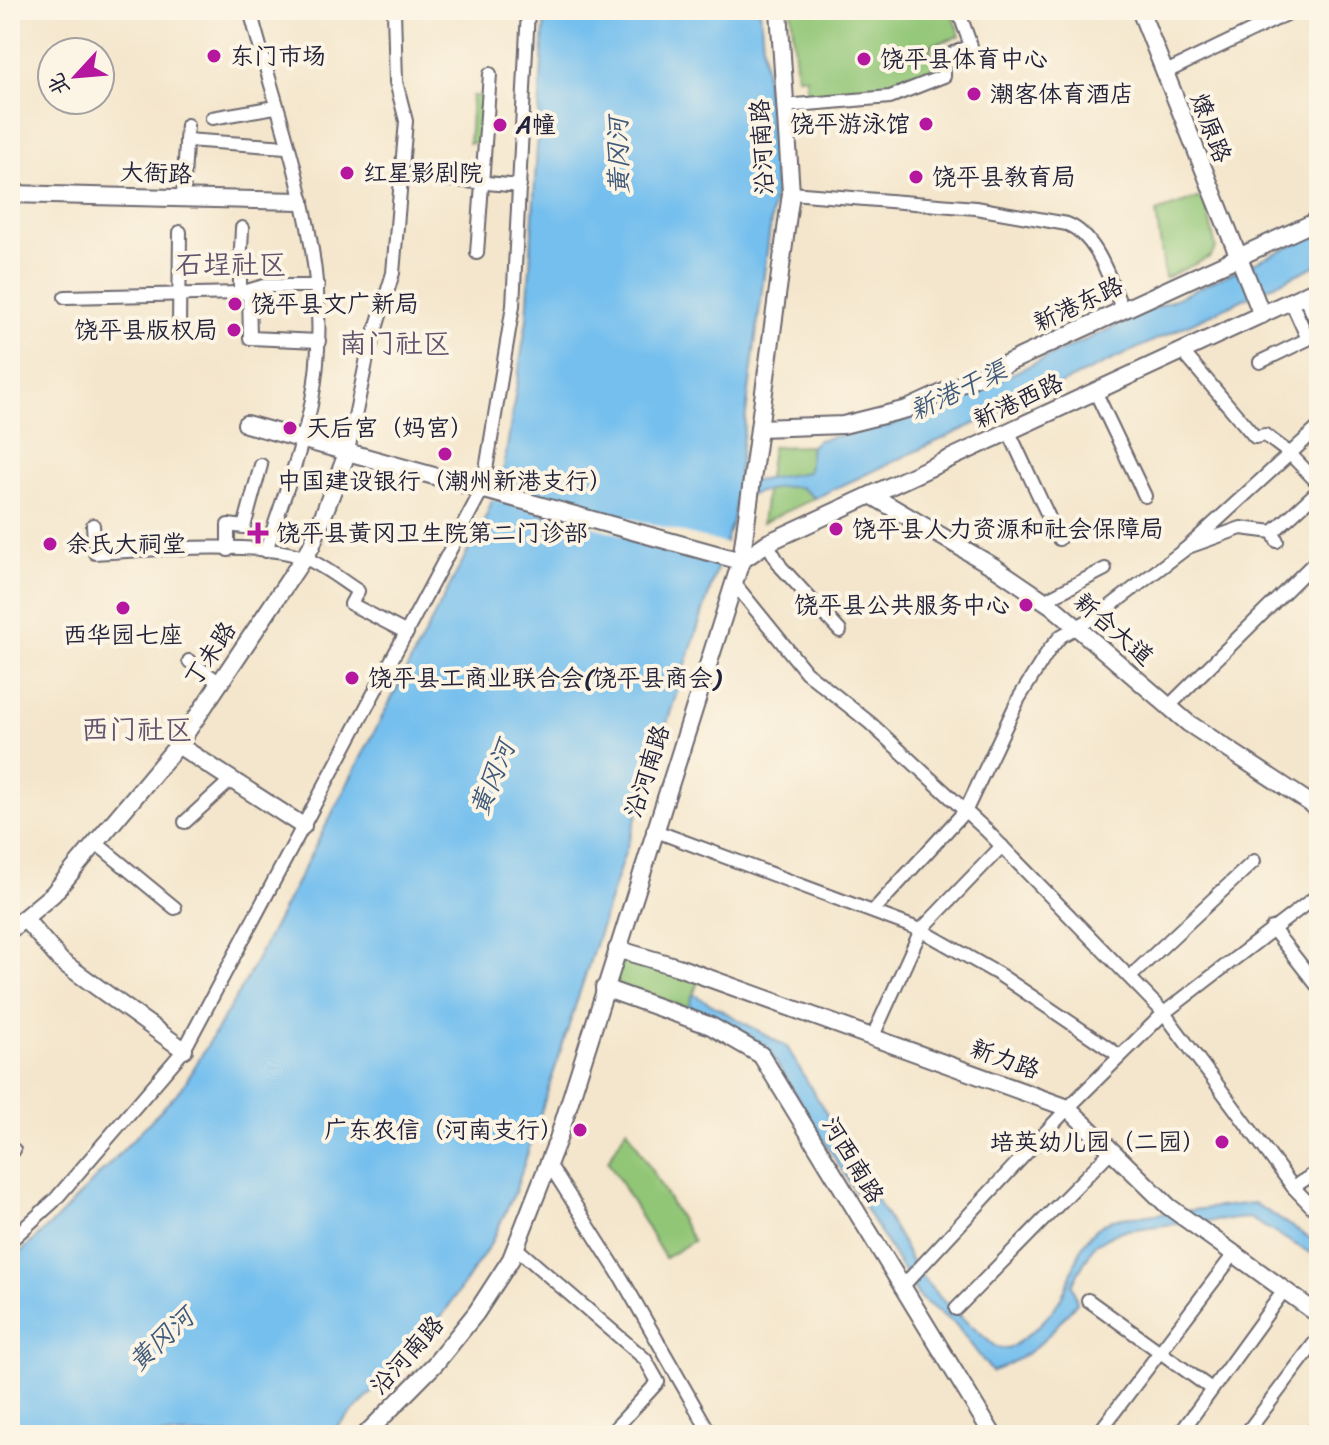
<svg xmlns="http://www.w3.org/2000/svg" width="1329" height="1445" font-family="Sriracha,'LXGW WenKai TC',sans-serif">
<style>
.green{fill:#92c677;stroke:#5a7459;stroke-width:2}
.water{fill:#75bfee;stroke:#4c7094;stroke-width:2}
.pier{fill:#f4e6cc}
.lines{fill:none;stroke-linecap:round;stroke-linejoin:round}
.minor-casing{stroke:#6c676e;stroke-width:16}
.major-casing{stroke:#6c676e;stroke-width:20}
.minor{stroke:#fff;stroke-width:12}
.major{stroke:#fff;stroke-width:16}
.poi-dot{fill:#b5179e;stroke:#fcf5e5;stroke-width:3}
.labels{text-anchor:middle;stroke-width:8;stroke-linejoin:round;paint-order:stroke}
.poi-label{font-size:24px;fill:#22223b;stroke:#fcf5e5;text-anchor:start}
.street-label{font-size:24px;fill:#22223b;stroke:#fcf5e5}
.water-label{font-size:26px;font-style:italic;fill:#3f597a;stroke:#fcf5e5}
.quarter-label{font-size:28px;fill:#62536e;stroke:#fcf5e5}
</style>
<rect width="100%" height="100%" fill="#fcf5e5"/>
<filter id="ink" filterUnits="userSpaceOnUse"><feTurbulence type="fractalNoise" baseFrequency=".0125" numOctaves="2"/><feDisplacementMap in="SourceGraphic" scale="16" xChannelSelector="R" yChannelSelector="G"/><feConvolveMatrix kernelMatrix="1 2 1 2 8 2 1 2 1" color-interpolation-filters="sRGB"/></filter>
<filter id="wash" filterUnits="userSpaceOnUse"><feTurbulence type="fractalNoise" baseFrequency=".006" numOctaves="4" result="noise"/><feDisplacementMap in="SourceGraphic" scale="32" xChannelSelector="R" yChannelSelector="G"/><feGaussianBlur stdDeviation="1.8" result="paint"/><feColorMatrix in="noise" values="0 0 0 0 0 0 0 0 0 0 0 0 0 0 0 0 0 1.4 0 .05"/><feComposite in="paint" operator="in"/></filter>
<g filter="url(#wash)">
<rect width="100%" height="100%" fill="#f4e6cc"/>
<!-- green -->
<g class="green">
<polygon points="791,10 951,10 960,36 931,45 933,74 890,91 807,98 806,77 797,77"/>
<polygon points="472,96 484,96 481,143 469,143"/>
<polygon points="1204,196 1216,248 1210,257 1165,278 1156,212"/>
<polygon points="811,446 808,472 799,474 800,487 815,498 762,523 772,447"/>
<polygon points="623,957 699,980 688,1008 614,985"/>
<polygon points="627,1128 693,1241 665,1258 608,1161"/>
</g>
<!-- water -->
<g class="water">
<polygon points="545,10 760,10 775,189 737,484 808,472 811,446 818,440 888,426 935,409 1319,233 1319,264 815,498 800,487 780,487 736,498 734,516 515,1192 490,1245 425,1341 329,1435 10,1435 10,1262 57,1219 182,1088 245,982 487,514 504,467 527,319"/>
<path d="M693,994L787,1047L904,1246C921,1288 963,1318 997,1348L1008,1349C1028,1336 1046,1322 1059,1301C1077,1273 1073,1236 1113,1219L1254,1203L1319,1244V1258L1249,1218L1165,1225L1121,1231L1095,1244L1072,1284L1077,1302C1045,1339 1040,1351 992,1372L956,1325L920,1298L766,1046L729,1023L688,1008Z"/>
</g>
<!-- pier -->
<polygon class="pier" points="495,482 727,544 723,562 490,499"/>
</g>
<g filter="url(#ink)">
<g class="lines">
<defs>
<g id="minor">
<path d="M250,10C283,138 339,270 311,405C301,454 281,503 266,551"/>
<polyline points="1164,73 1295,10"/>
<polyline points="784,106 890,97 944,76 944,57 971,46 958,10"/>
<polyline points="212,118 275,107"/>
<polyline points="186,140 286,147"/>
<polyline points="444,179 520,186"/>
<path d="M791,193L976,208L1067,224C1098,236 1110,282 1123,310"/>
<polyline points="183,198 187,125"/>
<polyline points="477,253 490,74"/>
<polyline points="214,270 240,271 240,293"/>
<polyline points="240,271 242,228"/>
<polyline points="249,291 250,338 319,341"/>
<polyline points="1304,295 1319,327"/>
<polyline points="65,297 240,293 264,286 318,286"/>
<polyline points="179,327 180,232"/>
<polyline points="1182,351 1255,437 1265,435 1289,453 1319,484"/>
<polyline points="1260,362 1308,339 1291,301"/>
<polyline points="1095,391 1145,496"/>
<polyline points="1009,432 1059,539"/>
<polyline points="348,451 367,358 393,273 406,121 396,82 394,10"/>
<path d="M93,525L95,553C144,550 263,540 305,558C324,566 341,580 358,591L351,604L407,633"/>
<polyline points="1273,532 1241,528 1188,547 1319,427"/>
<polyline points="1277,541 1273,532 1319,490"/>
<polyline points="767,543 781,567 840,631"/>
<polyline points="228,550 228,525 244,527 261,465"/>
<polyline points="734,583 806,672 870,723 986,830 1164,1013 1293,1187 1319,1214"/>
<polyline points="1047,602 1051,597 1105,569"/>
<polyline points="189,661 220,683"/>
<polyline points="1168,707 1319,558"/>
<polyline points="185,822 232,779"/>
<polyline points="653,830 921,930 1000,975 1120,1056"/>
<polyline points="96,843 175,908"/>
<polyline points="873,911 966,810 1019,698 1049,650 1061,636 1100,614 1188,547"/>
<polyline points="1272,928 1319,988"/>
<polyline points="1130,977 1254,861"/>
<polyline points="873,1036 921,930 1002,846"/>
<polyline points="10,1154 14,1150"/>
<polyline points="549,1164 622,1279 711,1435"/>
<polyline points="1293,1187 1319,1171"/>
<polyline points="10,1241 54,1201 184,1050 483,488 513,306 528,10"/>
<polyline points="515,1247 645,1359 658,1382 609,1435"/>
<polyline points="901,1288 1068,1108 1164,1013 1319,894"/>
<polyline points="1088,1300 1210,1388"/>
<polyline points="956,1309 1112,1150"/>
<polyline points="1097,1435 1234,1254"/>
<polyline points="1179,1435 1285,1289"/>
<polyline points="1245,1435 1319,1337"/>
</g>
<g id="major">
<polyline points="1140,10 1262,315"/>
<polyline points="10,194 301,201"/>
<polyline points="246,424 741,561"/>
<polyline points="759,428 843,425 907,409 1319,220"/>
<polyline points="871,495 996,568 1052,606 1188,723 1319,809"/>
<polyline points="741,561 767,543 1319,288"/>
<polyline points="178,745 303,826"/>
<polyline points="24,918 61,961 184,1050"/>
<polyline points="10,930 53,894 178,745 311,547 348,451"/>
<polyline points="617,949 678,967 1068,1108 1168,1206 1319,1315"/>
<polyline points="604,988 711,1026 761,1055 993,1435"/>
<polyline points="365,1435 435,1364 476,1313 511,1259 558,1139 741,561 791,193 779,10"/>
<polyline points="1311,1435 1319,1427"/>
</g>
</defs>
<!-- minor casing -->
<use href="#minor" class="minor-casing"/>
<!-- major casing -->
<use href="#major" class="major-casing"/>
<!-- minor -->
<use href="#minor" class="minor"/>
<!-- major -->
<use href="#major" class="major"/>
</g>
</g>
<!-- markers -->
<g class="poi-dot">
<circle cx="214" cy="56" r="8"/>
<circle cx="864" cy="59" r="8"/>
<circle cx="974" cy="94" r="8"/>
<circle cx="926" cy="124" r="8"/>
<circle cx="500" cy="125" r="8"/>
<circle cx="347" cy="173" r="8"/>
<circle cx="916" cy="177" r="8"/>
<circle cx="235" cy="304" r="8"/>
<circle cx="234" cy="330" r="8"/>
<circle cx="290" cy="428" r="8"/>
<circle cx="445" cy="454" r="8"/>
<circle cx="836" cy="529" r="8"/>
<path d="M254 521h8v8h8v8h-8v8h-8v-8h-8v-8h8z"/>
<circle cx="50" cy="544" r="8"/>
<circle cx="1026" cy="605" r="8"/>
<circle cx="123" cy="608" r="8"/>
<circle cx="352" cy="678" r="8"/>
<circle cx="580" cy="1130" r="8"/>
<circle cx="1222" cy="1142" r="8"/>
</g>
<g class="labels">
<!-- poi labels -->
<g class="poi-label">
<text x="230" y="64">东门市场</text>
<text x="880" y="67">饶平县体育中心</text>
<text x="990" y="102">潮客体育酒店</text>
<text x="910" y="132" text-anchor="end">饶平游泳馆</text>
<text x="516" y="133">A幢</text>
<text x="363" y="181">红星影剧院</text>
<text x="932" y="185">饶平县教育局</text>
<text x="251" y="312">饶平县文广新局</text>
<text x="218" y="338" text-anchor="end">饶平县版权局</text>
<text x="306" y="436">天后宫（妈宫）</text>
<text x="445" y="489" text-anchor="middle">中国建设银行（潮州新港支行）</text>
<text x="852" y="537">饶平县人力资源和社会保障局</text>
<text x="276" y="541">饶平县黄冈卫生院第二门诊部</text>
<text x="66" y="552">余氏大祠堂</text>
<text x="1010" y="613" text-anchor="end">饶平县公共服务中心</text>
<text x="123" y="643" text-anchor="middle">西华园七座</text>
<text x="368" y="686">饶平县工商业联合会(饶平县商会)</text>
<text x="564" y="1138" text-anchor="end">广东农信（河南支行）</text>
<text x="1206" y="1150" text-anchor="end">培英幼儿园（二园）</text>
</g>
<!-- street labels -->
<g class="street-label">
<text transform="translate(1211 128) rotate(69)" y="8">燎原路</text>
<text transform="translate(762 147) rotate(-93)" y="8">沿河南路</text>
<text transform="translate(156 173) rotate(2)" y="8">大衙路</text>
<text transform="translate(1078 304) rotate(-25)" y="8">新港东路</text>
<text transform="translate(1018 401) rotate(-25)" y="8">新港西路</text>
<text transform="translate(1114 629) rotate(41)" y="8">新合大道</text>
<text transform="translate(210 654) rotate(-56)" y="8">丁未路</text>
<text transform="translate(647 771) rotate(-72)" y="8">沿河南路</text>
<text transform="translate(1005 1059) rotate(20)" y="8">新力路</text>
<text transform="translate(853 1160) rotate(59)" y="8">河西南路</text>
<text transform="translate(407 1355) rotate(-48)" y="8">沿河南路</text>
</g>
<!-- water labels -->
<g class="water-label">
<text transform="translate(618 156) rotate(-91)" y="9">黄冈河</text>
<text transform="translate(958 390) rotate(-25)" y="9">新港干渠</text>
<text transform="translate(492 778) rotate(-68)" y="9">黄冈河</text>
<text transform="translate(161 1339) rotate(-43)" y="9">黄冈河</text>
</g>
<!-- quarter labels -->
<g class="quarter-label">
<text x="231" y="274">石埕社区</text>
<text x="395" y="353">南门社区</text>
<text x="137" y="739">西门社区</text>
</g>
</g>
<!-- margin -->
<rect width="1329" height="1445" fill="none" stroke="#fcf5e5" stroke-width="40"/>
<!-- north arrow -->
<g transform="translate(76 76) rotate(244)"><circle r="38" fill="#fcf5e5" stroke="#a5a1a1" stroke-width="2"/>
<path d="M0-6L14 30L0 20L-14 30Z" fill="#b5179e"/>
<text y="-12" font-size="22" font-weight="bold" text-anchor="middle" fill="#22223b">北</text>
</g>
</svg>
